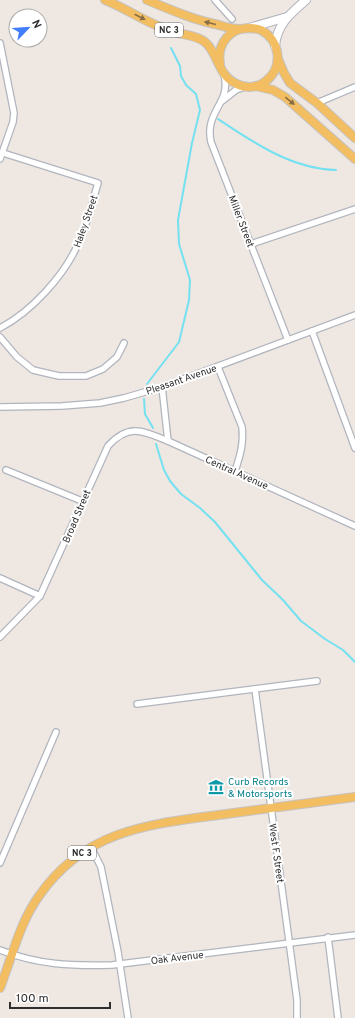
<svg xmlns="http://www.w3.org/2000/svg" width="355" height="1018" font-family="Overpass,sans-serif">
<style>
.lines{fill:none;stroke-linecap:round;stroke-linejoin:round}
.stream{stroke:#74e1f1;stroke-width:2}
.street-casing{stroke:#b1b5be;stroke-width:8}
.secondary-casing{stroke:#b1b5be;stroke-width:10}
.primary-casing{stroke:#c4c4c4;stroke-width:10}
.street{stroke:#fff;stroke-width:5.5}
.secondary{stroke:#fff;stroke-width:8}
.primary{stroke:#f3bd62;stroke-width:8}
.oneway{fill:#876e45}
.labels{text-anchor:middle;stroke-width:4;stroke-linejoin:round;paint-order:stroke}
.shield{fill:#fff;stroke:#6d6d6d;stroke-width:1}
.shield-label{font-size:9px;font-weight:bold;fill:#2e2e2e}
.street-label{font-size:10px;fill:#2e2e2e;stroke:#fff}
.culture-label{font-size:10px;fill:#0d838f;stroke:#fff;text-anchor:start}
</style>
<rect width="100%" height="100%" fill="#efe7e1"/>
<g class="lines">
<!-- stream -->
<g class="stream">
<path d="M218,119C254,143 292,169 336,170"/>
<polyline points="147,384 179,342 189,300 190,280 179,244 178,220 192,143 200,110 196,94 186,85 181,76 180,66 171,48"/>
<polyline points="144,399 145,414 153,428"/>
<polyline points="156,444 164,470 170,481 181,494 200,508 215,522 262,580 283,600 301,621 325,639 343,650 355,662"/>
</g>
<defs>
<g id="street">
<polyline points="215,0 232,19"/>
<polyline points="0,43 14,113 13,122 0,159"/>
<path d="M224,75C232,103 204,111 211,142L288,340"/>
<polyline points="222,101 236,90 245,87"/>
<polyline points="317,103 355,87"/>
<polyline points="251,244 355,209"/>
<path d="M0,328C31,312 64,276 78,244C87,225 92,203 98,183L3,153"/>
<polyline points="312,331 355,448"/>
<polyline points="0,337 17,357 33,370 59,376 86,376 103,369 117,357 124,343"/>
<path d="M218,367L242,427C244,443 240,456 235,471"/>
<polyline points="162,387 168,441 355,526"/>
<polyline points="0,407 62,406 100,403 124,398 162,387 355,315"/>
<polyline points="6,470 82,501"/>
<polyline points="0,578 40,596"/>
<path d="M0,637L40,596L108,446C129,423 143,431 168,441"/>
<polyline points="255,689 297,1000 297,1018"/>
<polyline points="137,704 317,681"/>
<polyline points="91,847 101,867 118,952 128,1018"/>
<polyline points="0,863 56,732"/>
<polyline points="328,937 338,1018"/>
<path d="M0,950C39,965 71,966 112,965L355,935"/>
</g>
<g id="secondary">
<polyline points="249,28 287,17"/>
<path d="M275,46C277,24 291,13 306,0"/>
</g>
<g id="primary">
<path d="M105,0C128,9 149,25 174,32C184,35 196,35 205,42C218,53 218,75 235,83C245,89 258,88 266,81C284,67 280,40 261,30C253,27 247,28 240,29C233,29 225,27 219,25C194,20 171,10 147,0"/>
<polyline points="278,59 284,73 290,83 317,103 355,138"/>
<path d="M220,64C217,48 225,34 240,29"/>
<polyline points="256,86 273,90 285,97 355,159"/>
<path d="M0,988C12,957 20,922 39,896C86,828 152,824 226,814C269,808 312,803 355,797"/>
</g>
</defs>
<!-- street casing -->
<use href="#street" class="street-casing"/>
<!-- secondary casing -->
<use href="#secondary" class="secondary-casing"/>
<!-- primary casing -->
<use href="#primary" class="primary-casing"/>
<!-- street -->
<use href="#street" class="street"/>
<!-- secondary -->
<use href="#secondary" class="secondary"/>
<!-- primary -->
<use href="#primary" class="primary"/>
</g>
<!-- one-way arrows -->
<defs><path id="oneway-solid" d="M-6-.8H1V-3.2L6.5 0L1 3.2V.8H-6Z"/></defs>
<g class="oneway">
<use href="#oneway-solid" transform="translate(140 17) rotate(27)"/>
<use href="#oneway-solid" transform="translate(210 23) rotate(-166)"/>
<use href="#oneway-solid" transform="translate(290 101) rotate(39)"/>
</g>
<!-- icons -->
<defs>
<symbol id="museum-bare" viewBox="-9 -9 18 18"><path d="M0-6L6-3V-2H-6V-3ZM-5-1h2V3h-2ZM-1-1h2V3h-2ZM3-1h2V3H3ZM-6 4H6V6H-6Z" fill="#0f9aa8" stroke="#fff" stroke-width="2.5" paint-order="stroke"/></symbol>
</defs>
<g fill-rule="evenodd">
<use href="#museum-bare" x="205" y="776" width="22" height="22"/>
</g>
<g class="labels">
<!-- shield labels -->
<g class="shield">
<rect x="155" y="23" width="28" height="14" rx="3"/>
<rect x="68" y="846" width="28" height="14" rx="3"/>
</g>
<g class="shield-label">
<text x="169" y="33">NC 3</text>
<text x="82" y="856">NC 3</text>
</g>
<!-- street labels -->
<g class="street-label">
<text transform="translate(85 221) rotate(-71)" y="4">Haley Street</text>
<text transform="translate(242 221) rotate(69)" y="4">Miller Street</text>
<text transform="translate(181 379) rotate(-19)" y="4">Pleasant Avenue</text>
<text transform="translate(237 472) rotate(24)" y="4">Central Avenue</text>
<text transform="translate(76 516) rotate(-67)" y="4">Broad Street</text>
<text transform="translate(277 853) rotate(82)" y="4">West F Street</text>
<text transform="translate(177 957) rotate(-7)" y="4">Oak Avenue</text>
</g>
<!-- culture labels -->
<g class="culture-label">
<text x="228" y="785">Curb Records<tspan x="228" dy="12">&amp; Motorsports</tspan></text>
</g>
</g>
<!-- north arrow -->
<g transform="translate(28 28) rotate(65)"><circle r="19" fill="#ffffff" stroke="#ababab"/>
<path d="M0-3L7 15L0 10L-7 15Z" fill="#417dfc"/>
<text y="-6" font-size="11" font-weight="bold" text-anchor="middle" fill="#2e2e2e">N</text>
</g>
<!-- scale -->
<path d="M10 1002v6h100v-6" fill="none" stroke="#2e2e2e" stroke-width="2"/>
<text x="16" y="1002" font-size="12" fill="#2e2e2e" stroke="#ffffff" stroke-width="3" paint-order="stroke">100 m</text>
</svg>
